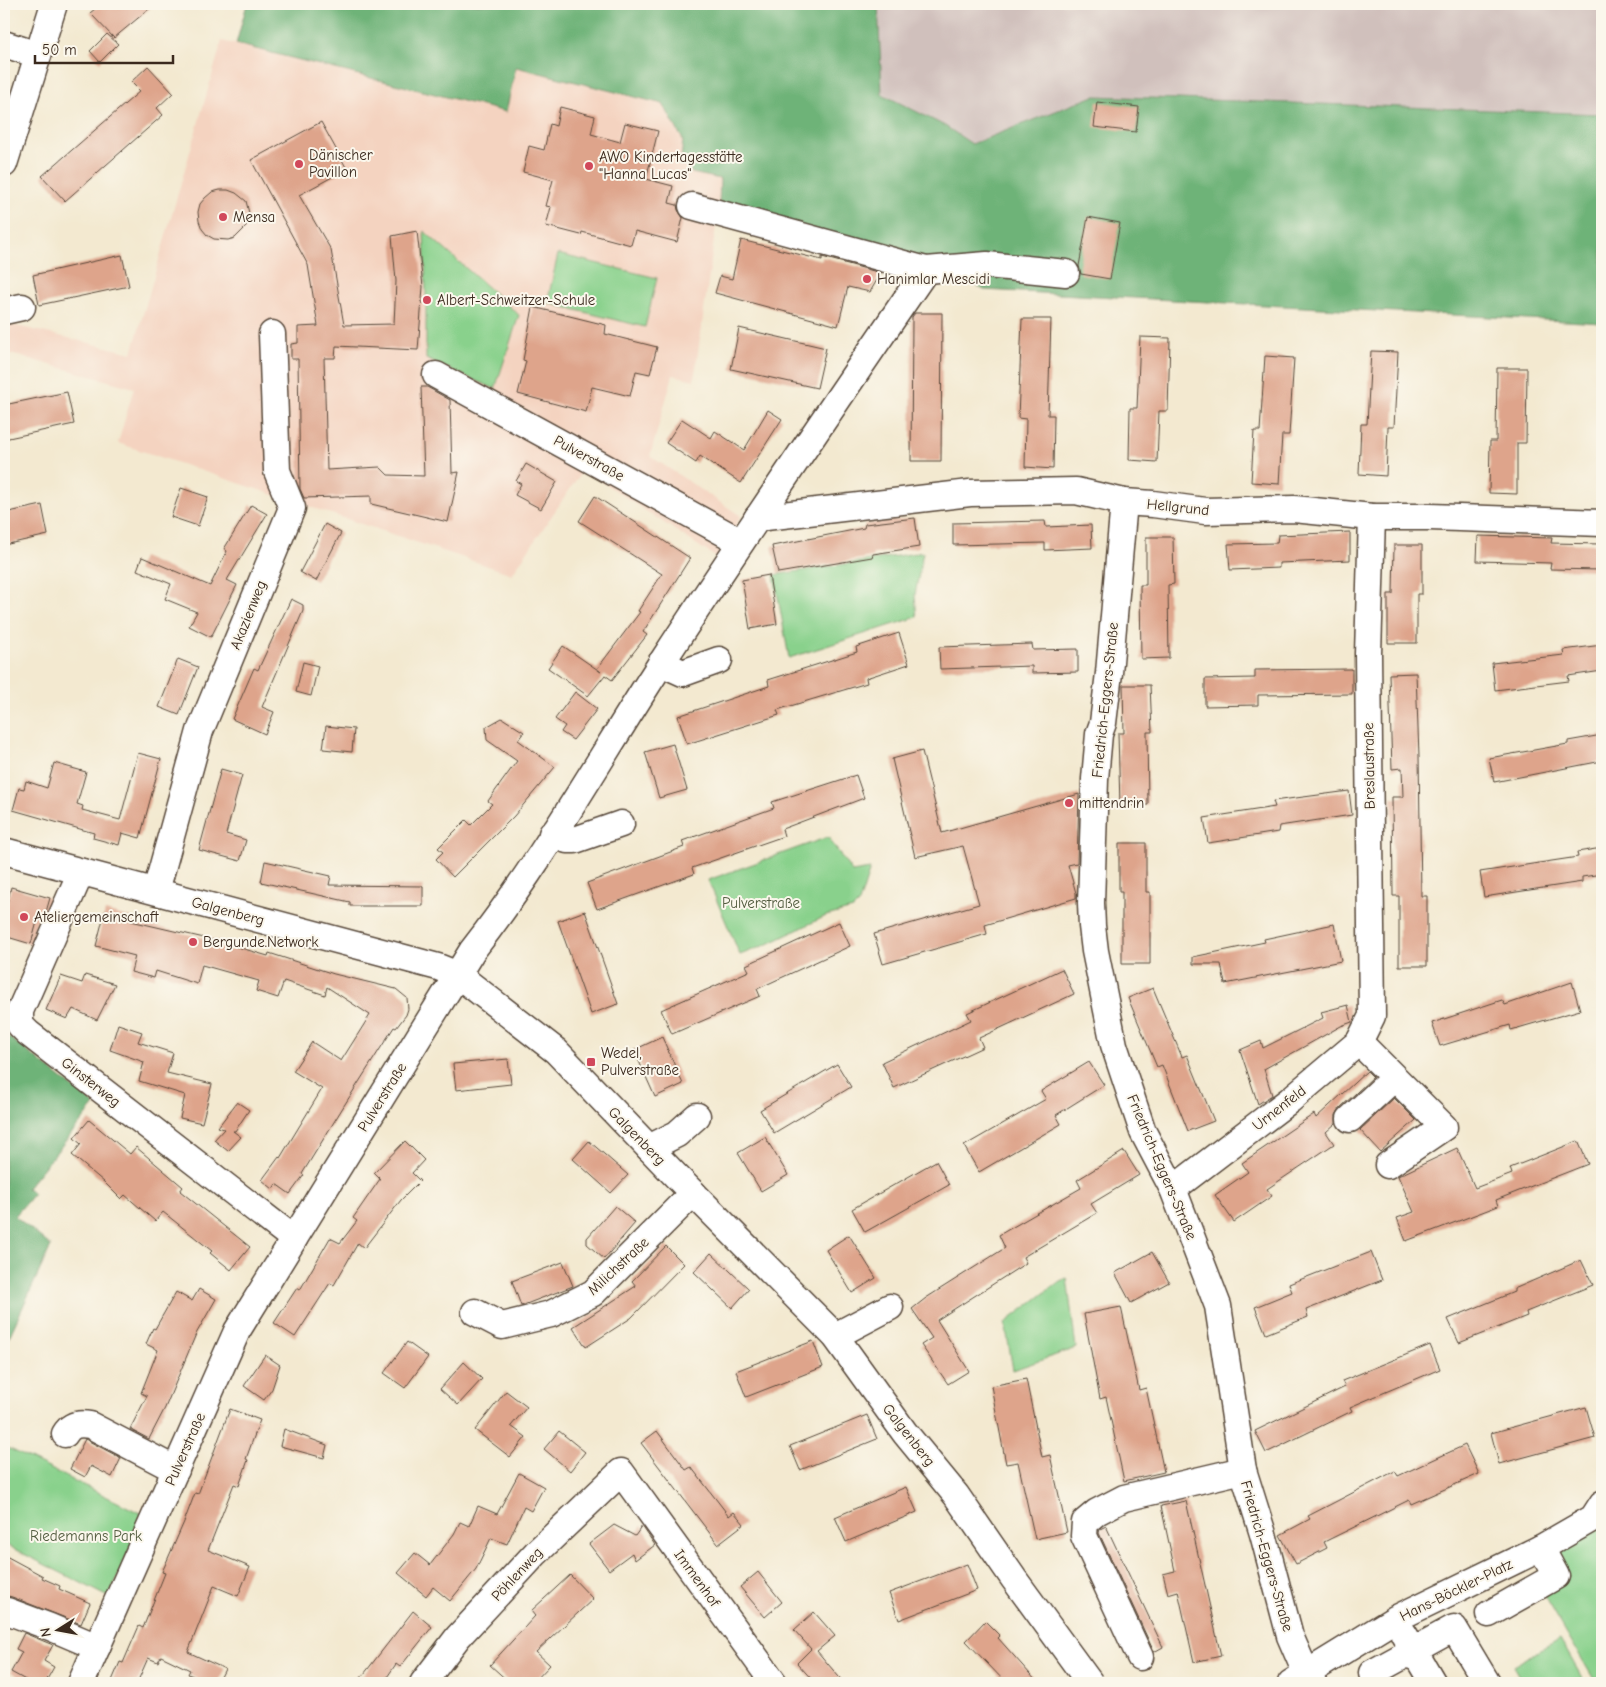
<svg xmlns="http://www.w3.org/2000/svg" width="1606" height="1687" font-family="'Comic Neue',sans-serif">
<style>
.built{fill:#f4d3c0}
.industrial{fill:#d0c0bc}
.green{fill:#89d18c;stroke:#627e55}
.forest{fill:#6eb378;stroke:#546e4b}
.building{fill:#dea48b}
.lines{fill:none;stroke-linecap:round;stroke-linejoin:round}
.minor-casing{stroke:#574739;stroke-width:29}
.minor{stroke:#fff;stroke-width:26}
.poi-dot{fill:#d1495b;stroke:#fbf7ec;stroke-width:2}
.labels{text-anchor:middle;stroke-width:4;stroke-linejoin:round;paint-order:stroke}
.poi-label{font-size:15px;fill:#3b2a1e;stroke:#fbf7ec;text-anchor:start}
.street-label{font-size:15px;fill:#3b2a1e;stroke:#fbf7ec}
.park-label{font-size:15px;fill:#525c3f;stroke:#fbf7ec}
</style>
<rect width="100%" height="100%" fill="#fbf7ec"/>
<filter id="ink" filterUnits="userSpaceOnUse"><feTurbulence type="fractalNoise" baseFrequency=".02" numOctaves="2"/><feDisplacementMap in="SourceGraphic" scale="10" xChannelSelector="R" yChannelSelector="G"/><feConvolveMatrix kernelMatrix="1 2 1 2 8 2 1 2 1" color-interpolation-filters="sRGB"/></filter>
<filter id="wash" filterUnits="userSpaceOnUse"><feTurbulence type="fractalNoise" baseFrequency=".0096" numOctaves="4" result="noise"/><feDisplacementMap in="SourceGraphic" scale="20" xChannelSelector="R" yChannelSelector="G"/><feGaussianBlur stdDeviation="1.12" result="paint"/><feColorMatrix in="noise" values="0 0 0 0 0 0 0 0 0 0 0 0 0 0 0 0 0 1.4 0 .05"/><feComposite in="paint" operator="in"/></filter>
<g filter="url(#wash)">
<rect width="100%" height="100%" fill="#f3e9d0"/>
<!-- built -->
<polygon class="built" points="222,41 505,112 516,67 663,104 683,140 681,159 692,173 720,179 719,205 694,380 673,375 650,456 741,516 717,558 592,475 583,470 512,574 118,443 134,388 4,352 4,323 132,353"/>
<!-- industrial -->
<polygon class="industrial" points="878,4 1602,4 1602,114 1094,96 972,144 945,126 882,94"/>
<!-- green -->
<g class="green">
<polygon points="424,231 519,315 495,389 426,359 426,294"/>
<polygon points="558,254 657,278 645,327 547,303"/>
<polygon points="923,552 915,595 917,617 789,658 774,575"/>
<polygon points="828,837 852,872 870,869 859,903 853,909 826,916 768,944 740,955 708,880"/>
<polygon points="1067,1278 1076,1348 1013,1370 1005,1323 1060,1281"/>
<polygon points="4,1446 144,1515 109,1597 4,1544"/>
<polygon points="1602,1519 1602,1683 1596,1683 1543,1593 1549,1556"/>
<polygon points="1560,1639 1585,1683 1523,1683 1513,1666"/>
</g>
<!-- forest -->
<g class="forest">
<polygon points="247,4 878,4 882,94 945,126 972,144 1094,96 1602,114 1602,323 984,290 930,260 719,205 720,179 692,173 681,159 683,140 663,104 516,67 506,112 236,44"/>
<polygon points="4,1033 95,1105 27,1188 34,1193 15,1216 51,1246 4,1348"/>
</g>
<g id="blocks">
<!-- building -->
<g class="building">
<polygon points="101,4 155,4 114,38 90,13"/>
<polygon points="107,34 118,44 100,62 90,51"/>
<polygon points="148,66 173,93 157,108 163,115 65,201 42,176 140,91 131,82"/>
<polygon points="1097,102 1139,107 1136,132 1094,127"/>
<polygon points="560,107 595,116 591,134 620,142 625,123 658,131 646,179 673,186 669,203 677,205 678,210 683,218 677,242 635,231 631,245 582,232 581,235 546,226 551,207 546,206 553,180 523,172 529,146 544,150 550,124 556,126"/>
<polygon points="321,122 347,169 299,195 331,250 344,325 394,324 396,281 392,236 417,231 423,287 418,350 336,346 335,358 324,358 327,470 380,467 388,475 424,476 421,387 427,387 450,400 452,473 459,472 448,522 371,504 371,496 304,498 300,489 298,359 291,359 291,344 298,343 298,327 318,326 308,265 251,160"/>
<polygon points="220,190 228,190 236,193 246,201 249,213 248,221 245,228 235,238 228,240 214,239 207,235 202,229 199,221 198,212 200,204 205,198 212,192"/>
<polygon points="1088,217 1120,223 1110,279 1081,274 1079,266"/>
<polygon points="741,240 822,260 822,257 881,273 870,292 848,287 838,326 831,324 715,293 720,276 732,279"/>
<polygon points="122,255 129,286 39,305 33,275"/>
<polygon points="533,307 606,325 605,334 657,347 650,374 636,371 630,396 592,387 586,412 518,394 526,361 523,360"/>
<polygon points="915,313 942,313 941,461 911,461 912,317"/>
<polygon points="1022,319 1051,319 1048,415 1054,415 1053,469 1025,467 1026,419 1018,418"/>
<polygon points="739,328 826,348 817,388 731,369"/>
<polygon points="1140,337 1170,338 1168,411 1159,411 1157,462 1129,460 1130,408 1137,408"/>
<polygon points="1371,351 1398,352 1394,427 1388,427 1386,476 1359,474 1361,424 1367,424"/>
<polygon points="1265,356 1294,358 1289,435 1282,435 1279,484 1251,482 1254,431 1260,431"/>
<polygon points="1497,368 1527,368 1526,443 1517,443 1517,494 1489,493 1490,441 1496,441"/>
<polygon points="67,392 74,424 4,439 4,405"/>
<polygon points="768,410 782,419 741,483 700,456 696,463 666,443 682,419 711,438 715,431 744,450"/>
<polygon points="526,464 557,482 541,509 515,495 521,484 516,481"/>
<polygon points="181,488 208,497 198,526 171,517"/>
<polygon points="595,496 690,558 643,632 647,635 612,680 605,675 588,696 548,668 563,646 601,672 597,669 640,612 638,611 662,574 579,521"/>
<polygon points="42,505 48,535 4,545 4,513"/>
<polygon points="251,505 267,514 227,580 237,585 211,637 189,626 197,612 165,599 171,584 137,570 142,557 210,586 227,551 224,549"/>
<polygon points="915,518 919,547 873,554 872,557 778,573 772,546 864,528 865,524"/>
<polygon points="1045,521 1046,527 1091,525 1092,548 1045,550 1045,543 953,545 953,523"/>
<polygon points="325,524 341,533 316,581 300,572"/>
<polygon points="1350,532 1350,560 1279,563 1279,568 1230,570 1228,544 1277,543 1278,535"/>
<polygon points="1478,536 1552,538 1551,543 1601,544 1601,570 1550,569 1551,563 1477,561"/>
<polygon points="1146,537 1173,537 1174,584 1168,585 1169,658 1141,659 1140,585 1146,585"/>
<polygon points="1394,545 1422,545 1422,594 1417,594 1417,643 1388,643 1388,594 1393,594"/>
<polygon points="769,575 777,624 750,629 742,580"/>
<polygon points="291,599 303,605 303,611 262,707 274,712 265,734 232,719 254,668 258,670"/>
<polygon points="899,633 909,664 866,678 867,683 777,710 779,715 687,744 678,716 769,686 768,680 857,652 856,647"/>
<polygon points="1032,644 1033,650 1078,649 1078,672 1032,673 1032,666 940,669 939,647"/>
<polygon points="1602,645 1602,671 1568,676 1569,681 1495,690 1492,663 1564,655 1563,650"/>
<polygon points="178,659 198,667 179,715 159,707"/>
<polygon points="303,662 318,666 311,696 296,692"/>
<polygon points="1352,669 1352,694 1258,695 1258,705 1205,706 1205,679 1255,678 1255,670"/>
<polygon points="1416,673 1419,756 1421,896 1427,896 1427,966 1399,966 1399,896 1393,896 1392,797 1403,797 1402,768 1392,769 1389,674"/>
<polygon points="1123,685 1150,685 1152,732 1147,732 1148,805 1120,806 1118,733 1124,733"/>
<polygon points="575,692 597,709 573,740 561,732 565,726 555,719"/>
<polygon points="502,718 524,732 518,740 555,767 514,816 453,877 436,859 443,852 438,848 466,820 471,825 492,804 488,801 517,761 487,740 486,727"/>
<polygon points="326,726 354,729 352,752 323,749"/>
<polygon points="1602,735 1602,761 1494,782 1489,758 1568,744 1568,741"/>
<polygon points="673,744 687,790 659,798 645,752"/>
<polygon points="922,751 942,833 1079,794 1077,863 1068,865 1076,893 1076,898 985,925 987,934 883,964 874,934 979,904 963,846 915,857 892,759"/>
<polygon points="138,753 161,759 140,838 122,833 119,845 93,838 94,833 13,810 19,788 24,789 26,781 47,788 54,763 86,772 77,804 83,806 82,810 120,820"/>
<polygon points="221,769 242,775 226,834 246,840 240,861 199,850"/>
<polygon points="856,775 864,798 782,829 784,836 692,868 694,874 597,909 587,883 684,847 682,841 774,808 772,802"/>
<polygon points="1349,791 1352,815 1279,826 1278,832 1208,843 1204,818 1275,807 1273,801"/>
<polygon points="1119,843 1146,843 1146,892 1150,892 1150,964 1122,964 1122,892 1119,892"/>
<polygon points="1602,848 1602,874 1582,877 1582,882 1484,897 1480,872 1578,857 1577,852"/>
<polygon points="265,861 331,876 329,885 423,886 423,906 350,906 350,902 261,882"/>
<polygon points="11,887 50,898 44,919 38,918 31,944 4,936 4,916"/>
<polygon points="105,911 132,918 131,921 217,941 268,956 269,953 334,974 396,989 407,998 408,1009 406,1015 396,1028 394,1027 345,1104 302,1174 304,1175 290,1194 276,1184 273,1189 262,1180 279,1157 280,1158 322,1089 293,1071 312,1042 341,1061 370,1015 327,987 325,995 284,981 278,998 256,991 259,981 202,965 197,984 156,971 154,978 131,972 135,956 96,946"/>
<polygon points="585,911 618,1004 591,1014 558,921"/>
<polygon points="839,922 850,946 757,989 760,996 672,1034 661,1010 749,971 746,965"/>
<polygon points="1334,924 1341,961 1225,984 1221,964 1193,964 1193,957 1265,942 1264,939"/>
<polygon points="1062,969 1074,994 979,1038 983,1047 894,1088 882,1062 971,1020 967,1013"/>
<polygon points="85,975 115,984 97,1020 73,1009 67,1019 46,1010 61,976 82,983"/>
<polygon points="1572,982 1580,1010 1511,1030 1510,1025 1440,1046 1432,1023 1502,1000 1505,1005"/>
<polygon points="1153,988 1182,1057 1187,1055 1214,1121 1188,1131 1162,1065 1157,1067 1128,998"/>
<polygon points="1348,1005 1352,1022 1341,1026 1264,1069 1272,1095 1258,1104 1240,1050 1261,1041 1263,1048 1323,1018 1321,1012"/>
<polygon points="118,1024 142,1032 138,1042 173,1053 167,1073 212,1084 202,1123 180,1118 185,1095 139,1081 144,1062 110,1050"/>
<polygon points="662,1037 683,1084 655,1097 634,1050"/>
<polygon points="508,1059 511,1084 456,1090 453,1064"/>
<polygon points="1089,1062 1104,1085 1056,1115 1061,1124 979,1172 964,1146 1046,1099 1041,1091"/>
<polygon points="837,1064 851,1087 774,1133 760,1110"/>
<polygon points="1367,1071 1373,1077 1340,1108 1336,1115 1336,1123 1326,1132 1334,1144 1267,1189 1272,1196 1234,1222 1215,1195 1248,1172 1242,1163 1314,1114 1316,1118"/>
<polygon points="1394,1098 1416,1120 1380,1152 1360,1130"/>
<polygon points="237,1102 249,1110 235,1131 233,1131 241,1137 228,1151 214,1140 224,1129 218,1127"/>
<polygon points="89,1120 130,1154 136,1147 183,1187 180,1191 250,1247 231,1270 210,1253 212,1251 163,1212 155,1221 125,1195 121,1199 104,1182 72,1155 81,1144 74,1138"/>
<polygon points="765,1137 788,1175 761,1191 738,1153"/>
<polygon points="405,1141 424,1160 412,1173 420,1181 401,1200 364,1248 358,1243 334,1285 330,1283 295,1337 274,1323 297,1288 300,1290 330,1238 340,1243 357,1221 353,1218 380,1179 374,1173"/>
<polygon points="589,1141 628,1175 611,1193 573,1159"/>
<polygon points="1578,1141 1588,1164 1496,1200 1498,1206 1406,1241 1397,1218 1414,1212 1398,1176 1457,1148 1475,1188 1512,1174 1510,1168"/>
<polygon points="1124,1151 1139,1175 1091,1204 1097,1213 1023,1257 1026,1263 937,1320 969,1371 948,1384 921,1345 932,1338 912,1309 926,1298 1005,1248 999,1235 1081,1188 1077,1180"/>
<polygon points="936,1161 949,1185 865,1232 852,1209"/>
<polygon points="615,1206 635,1223 604,1259 587,1244 587,1238"/>
<polygon points="849,1235 876,1278 852,1293 826,1250"/>
<polygon points="666,1246 684,1264 631,1318 586,1347 573,1327 636,1286 632,1281"/>
<polygon points="1152,1252 1169,1282 1131,1303 1115,1273"/>
<polygon points="1371,1252 1382,1280 1306,1310 1308,1317 1266,1334 1255,1307 1292,1292 1289,1284"/>
<polygon points="711,1253 749,1289 732,1308 694,1272"/>
<polygon points="1581,1260 1593,1285 1526,1312 1527,1316 1459,1343 1448,1319 1514,1292 1514,1289"/>
<polygon points="563,1262 573,1286 521,1306 512,1281"/>
<polygon points="199,1289 216,1299 196,1334 165,1408 149,1439 130,1429 147,1396 141,1393 158,1350 146,1344 153,1328 155,1329 176,1292 192,1301"/>
<polygon points="1121,1307 1139,1390 1146,1388 1164,1472 1124,1481 1106,1397 1100,1399 1084,1314"/>
<polygon points="813,1341 823,1367 746,1397 736,1371"/>
<polygon points="407,1342 428,1357 405,1388 384,1373"/>
<polygon points="1430,1345 1440,1369 1350,1407 1352,1411 1266,1453 1255,1431 1345,1387 1342,1381"/>
<polygon points="265,1355 280,1365 272,1389 264,1400 244,1386"/>
<polygon points="464,1362 482,1379 458,1405 440,1389"/>
<polygon points="1026,1379 1042,1457 1050,1455 1067,1532 1035,1539 1018,1462 1006,1464 991,1386"/>
<polygon points="506,1391 527,1407 511,1426 526,1437 510,1457 475,1430"/>
<polygon points="1586,1407 1595,1438 1499,1464 1491,1433"/>
<polygon points="230,1409 260,1420 246,1459 248,1460 239,1486 234,1484 208,1550 250,1567 238,1596 214,1586 188,1652 225,1669 218,1683 196,1683 198,1678 188,1674 190,1670 161,1656 158,1662 148,1658 137,1683 111,1683 120,1662 123,1663 139,1626 143,1628 165,1573 162,1572 184,1522 195,1493 198,1494"/>
<polygon points="867,1415 877,1439 800,1470 790,1446"/>
<polygon points="284,1429 327,1445 324,1458 280,1446"/>
<polygon points="559,1431 585,1452 570,1471 544,1449"/>
<polygon points="657,1431 686,1470 691,1467 729,1516 734,1512 744,1524 718,1544 641,1443"/>
<polygon points="85,1439 121,1458 112,1477 91,1466 85,1477 70,1469"/>
<polygon points="1465,1445 1479,1474 1411,1504 1409,1500 1324,1542 1327,1548 1296,1564 1280,1535 1310,1519 1308,1516 1395,1471 1398,1476"/>
<polygon points="519,1473 544,1487 531,1511 524,1507 507,1544 491,1538 476,1569 450,1601 433,1587 426,1596 398,1573 415,1553 430,1565 454,1534 460,1522 469,1526 478,1506 497,1514"/>
<polygon points="906,1487 917,1512 846,1542 835,1517"/>
<polygon points="1186,1501 1221,1656 1194,1662 1178,1591 1168,1594 1163,1574 1175,1571 1161,1506"/>
<polygon points="614,1525 635,1536 642,1526 655,1545 635,1560 632,1553 609,1570 589,1544"/>
<polygon points="1106,1526 1163,1647 1154,1652 1099,1533 1100,1529"/>
<polygon points="4,1555 43,1576 42,1578 60,1586 59,1589 90,1603 81,1624 12,1597 4,1595"/>
<polygon points="967,1564 977,1590 899,1620 889,1593"/>
<polygon points="758,1572 782,1602 765,1617 740,1587"/>
<polygon points="570,1575 593,1599 536,1652 550,1665 533,1683 510,1683 490,1665 535,1616 531,1611"/>
<polygon points="413,1611 432,1627 400,1667 396,1664 383,1683 357,1683"/>
<polygon points="814,1612 835,1636 817,1651 844,1683 815,1683 797,1663 811,1649 794,1630"/>
<polygon points="985,1621 1000,1636 998,1638 1038,1683 1006,1683 966,1641"/>
<polygon points="24,1633 53,1645 44,1661 54,1667 45,1683 31,1683 11,1672 22,1652 16,1649"/>
</g>
</g>
</g>
<g filter="url(#ink)">
<use href="#blocks" fill-opacity="0" stroke="#574739" stroke-width="1"/>
<g class="lines">
<defs>
<g id="minor">
<polyline points="4,44 38,55"/>
<polyline points="4,164 54,4"/>
<polyline points="692,206 926,270 987,265 1066,273"/>
<polyline points="4,311 22,307"/>
<polyline points="436,375 741,542"/>
<polyline points="1124,502 1109,673 1103,723 1099,734 1095,779 1091,903 1092,926 1095,951 1114,1045 1143,1132 1173,1189 1218,1306 1243,1470 1263,1534 1290,1636 1306,1673 1313,1683"/>
<polyline points="757,518 970,493 1076,491 1124,502 1153,504 1205,511 1294,509 1372,517 1430,517 1602,523"/>
<polyline points="661,663 683,673 719,660"/>
<polyline points="552,834 567,840 575,840 621,824"/>
<polyline points="4,851 438,967 458,975 556,1051 676,1176 835,1336 905,1433 956,1495 1014,1579 1090,1683"/>
<polyline points="81,872 20,1011 20,1025 28,1033 294,1239"/>
<polyline points="156,891 200,731 292,508 277,471 272,334"/>
<polyline points="1359,1042 1444,1127 1388,1165"/>
<polyline points="1350,1119 1394,1078"/>
<polyline points="649,1148 677,1134 697,1116"/>
<polyline points="1173,1189 1290,1100 1359,1042 1372,1016 1368,654 1372,517"/>
<polyline points="475,1312 502,1326 551,1314 593,1293 693,1193"/>
<polyline points="835,1336 890,1307"/>
<path d="M65,1434C71,1424 79,1423 90,1425L176,1470"/>
<polyline points="4,1612 7,1611 50,1627 97,1647"/>
<polyline points="1489,1614 1556,1576 1541,1548"/>
<polyline points="1404,1634 1433,1683"/>
<polyline points="1140,1657 1084,1536 1085,1522 1097,1512 1124,1498 1243,1470"/>
<path d="M81,1683L237,1331L472,951C543,860 599,759 662,662C748,530 837,400 926,270"/>
<polyline points="423,1683 458,1637 536,1553 621,1472 774,1683"/>
<polyline points="1291,1683 1395,1619 1541,1548 1593,1518 1602,1504"/>
<polyline points="1378,1683 1372,1673 1454,1628 1487,1683"/>
</g>
</defs>
<!-- minor casing -->
<use href="#minor" class="minor-casing"/>
<!-- minor -->
<use href="#minor" class="minor"/>
</g>
</g>
<!-- markers -->
<g class="poi-dot">
<circle cx="299" cy="164" r="5"/>
<circle cx="589" cy="166" r="5"/>
<circle cx="223" cy="217" r="5"/>
<circle cx="867" cy="279" r="5"/>
<circle cx="427" cy="300" r="5"/>
<circle cx="1069" cy="803" r="5"/>
<circle cx="24" cy="917" r="5"/>
<circle cx="193" cy="942" r="5"/>
<rect x="586" y="1057" width="10" height="10" rx="2.5"/>
</g>
<g class="labels">
<!-- poi labels -->
<g class="poi-label">
<text x="309" y="160">Dänischer<tspan x="309" dy="17">Pavillon</tspan></text>
<text x="599" y="162">AWO Kindertagesstätte<tspan x="599" dy="17">"Hanna Lucas"</tspan></text>
<text x="233" y="222">Mensa</text>
<text x="877" y="284">Hanimlar Mescidi</text>
<text x="437" y="305">Albert-Schweitzer-Schule</text>
<text x="1079" y="808">mittendrin</text>
<text x="34" y="922">Ateliergemeinschaft</text>
<text x="203" y="947">Bergunde.Network</text>
<text x="601" y="1058">Wedel,<tspan x="601" dy="17">Pulverstraße</tspan></text>
</g>
<!-- street labels -->
<g class="street-label">
<text transform="translate(589 458) rotate(29)" y="5">Pulverstraße</text>
<text transform="translate(1178 507) rotate(6)" y="5">Hellgrund</text>
<text transform="translate(248 615) rotate(-68)" y="5">Akazienweg</text>
<text transform="translate(1105 700) rotate(-84)" y="5">Friedrich-Eggers-Straße</text>
<text transform="translate(1369 766) rotate(-91)" y="5">Breslaustraße</text>
<text transform="translate(228 911) rotate(15)" y="5">Galgenberg</text>
<text transform="translate(91 1082) rotate(38)" y="5">Ginsterweg</text>
<text transform="translate(382 1097) rotate(-58)" y="5">Pulverstraße</text>
<text transform="translate(1279 1108) rotate(-38)" y="5">Urnenfeld</text>
<text transform="translate(637 1136) rotate(46)" y="5">Galgenberg</text>
<text transform="translate(1162 1167) rotate(67)" y="5">Friedrich-Eggers-Straße</text>
<text transform="translate(618 1266) rotate(-43)" y="5">Milichstraße</text>
<text transform="translate(909 1435) rotate(52)" y="5">Galgenberg</text>
<text transform="translate(185 1449) rotate(-66)" y="5">Pulverstraße</text>
<text transform="translate(1267 1556) rotate(74)" y="5">Friedrich-Eggers-Straße</text>
<text transform="translate(517 1574) rotate(-47)" y="5">Pöhlenweg</text>
<text transform="translate(697 1578) rotate(54)" y="5">Immenhof</text>
<text transform="translate(1456 1590) rotate(-26)" y="5">Hans-Böckler-Platz</text>
</g>
<!-- park labels -->
<g class="park-label">
<text x="761" y="908">Pulverstraße</text>
<text x="86" y="1541">Riedemanns Park</text>
</g>
</g>
<!-- margin -->
<rect width="1606" height="1687" fill="none" stroke="#fbf7ec" stroke-width="20"/>
<!-- north arrow -->
<g transform="translate(58 1630) rotate(259)" stroke="#fbf7ec" stroke-width="4" paint-order="stroke">
<path d="M0-4L9 19L0 12L-9 19Z" fill="#3b2a1e"/>
<text y="-8" font-size="14" font-weight="bold" text-anchor="middle" fill="#3b2a1e">N</text>
</g>
<!-- scale -->
<path d="M35 55v8h138v-8" fill="none" stroke="#3b2a1e" stroke-width="2.5"/>
<text x="42" y="55" font-size="15" fill="#3b2a1e" stroke="#fbf7ec" stroke-width="4" paint-order="stroke">50 m</text>
</svg>
